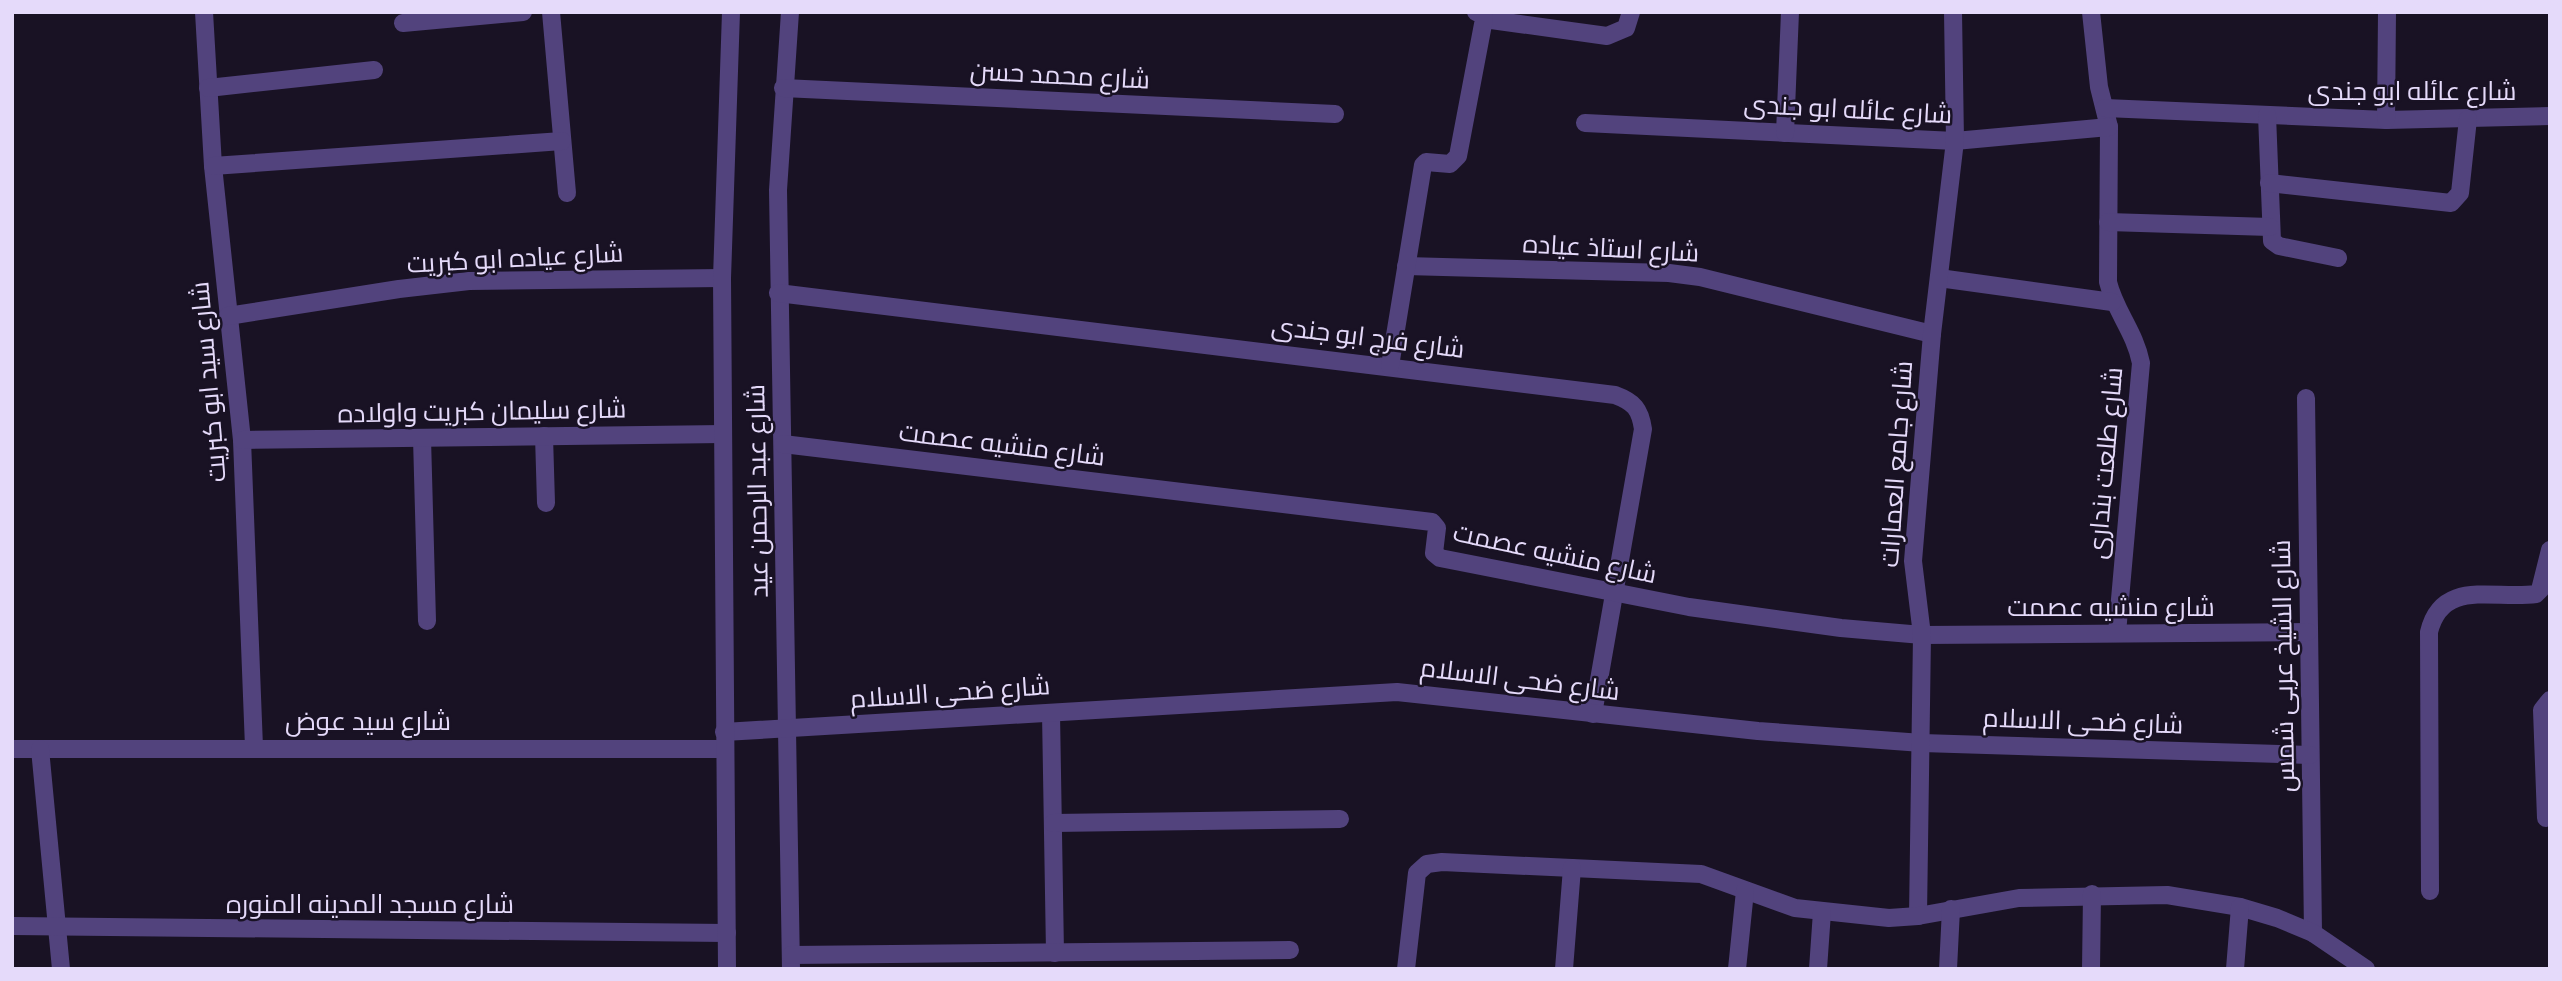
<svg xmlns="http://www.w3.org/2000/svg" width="2562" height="981" font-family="Signika,Cairo,sans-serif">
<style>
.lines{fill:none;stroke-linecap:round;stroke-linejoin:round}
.minor{stroke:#52437d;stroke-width:18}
.labels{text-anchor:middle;stroke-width:5;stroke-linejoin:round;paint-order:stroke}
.street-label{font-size:26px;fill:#e5dafa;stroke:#191224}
</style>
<rect width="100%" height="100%" fill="#191224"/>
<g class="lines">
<!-- minor -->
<g class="minor">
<polyline points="204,12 213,166 242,440 254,747"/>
<polyline points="551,12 567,193"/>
<polyline points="790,12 778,190 791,969"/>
<path d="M2091,12L2099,87L2109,127L2108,282C2115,311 2135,332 2141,363L2117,633"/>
<polyline points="1484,19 1607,36 1626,28 1631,12"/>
<polyline points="403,23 523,12"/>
<polyline points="208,88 374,70"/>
<polyline points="783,88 1335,114"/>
<polyline points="2105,108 2386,120 2550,116"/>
<polyline points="2267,115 2272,241 2279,246 2338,258"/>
<polyline points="2386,120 2387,12"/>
<polyline points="1585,123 1955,141 2109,127"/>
<polyline points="1785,133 1790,12"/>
<polyline points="213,166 562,141"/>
<polyline points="2269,183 2451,203 2460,193 2468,119"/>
<polyline points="2108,222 2270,227"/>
<polyline points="1406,266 1669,273 1700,277 1932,334"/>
<polyline points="1939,278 2112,302"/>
<path d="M778,293L1615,395C1634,402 1640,409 1643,429L1593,714"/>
<polyline points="228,316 399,289 469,281 722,278"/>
<polyline points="1390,366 1423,165 1426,162 1450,164 1458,156 1484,19 1483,14 1476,12"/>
<polyline points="2306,398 2313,933"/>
<polyline points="544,436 546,503"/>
<polyline points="422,438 427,621"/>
<polyline points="242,440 723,434"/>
<polyline points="783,444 1432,522 1437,528 1434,553 1440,558 1689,607 1841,628 1922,635 2308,632"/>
<polyline points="1051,713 1055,953"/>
<polyline points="724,732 1397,692 1758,731 1922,743 2310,755"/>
<polyline points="12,749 724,749"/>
<polyline points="40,749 61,969"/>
<polyline points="2546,818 2542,710 2550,700"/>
<polyline points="1053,823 1340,819"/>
<path d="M2430,891L2429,632C2442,578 2494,600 2536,594L2540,590L2550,550"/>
<polyline points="1918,916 1922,635 1913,561 1932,334 1955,141 1953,12"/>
<polyline points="12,926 727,933"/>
<polyline points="791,955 1290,950"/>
<polyline points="727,969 722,278 731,12"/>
<polyline points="1406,969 1417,873 1427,864 1442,862 1701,874 1795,908 1889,918 1918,916 2019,898 2167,895 2240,907 2277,918 2313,933 2366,969"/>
<polyline points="1564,969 1572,868"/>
<polyline points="1737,969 1745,891"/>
<polyline points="1818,969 1822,912"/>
<polyline points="1948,969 1951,909"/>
<polyline points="2091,969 2092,894"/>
<polyline points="2235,969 2240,907"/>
</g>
</g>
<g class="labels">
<!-- street labels -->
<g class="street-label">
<text transform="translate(1060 75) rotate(3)" y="9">شارع محمد حسن</text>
<text x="2412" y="100">شارع عائله ابو جندى</text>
<text transform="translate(1848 109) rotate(3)" y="9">شارع عائله ابو جندى</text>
<text transform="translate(1611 248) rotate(3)" y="9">شارع استاذ عياده</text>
<text transform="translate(515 258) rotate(-3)" y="9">شارع عياده ابو كبريت</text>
<text transform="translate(1368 337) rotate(7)" y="9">شارع فرج ابو جندى</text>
<text transform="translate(208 382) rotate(-95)" y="9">شارع سيد ابو كبريت</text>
<text transform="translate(482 411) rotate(-1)" y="9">شارع سليمان كبريت واولاده</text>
<text transform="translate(1002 444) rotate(7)" y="9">شارع منشيه عصمت</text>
<text transform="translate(2105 463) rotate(-85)" y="9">شارع طلعت بندارى</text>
<text transform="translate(1896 464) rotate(-86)" y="9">شارع جامع العمارات</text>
<text transform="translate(757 491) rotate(-91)" y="9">شارع عبد الرحمن عيد</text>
<text transform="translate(1555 553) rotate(12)" y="9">شارع منشيه عصمت</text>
<text x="2111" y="616">شارع منشيه عصمت</text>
<text transform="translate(2283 666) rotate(-91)" y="9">شارع الشيخ عربى شمس</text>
<text transform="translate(1520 679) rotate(7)" y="9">شارع ضحى الاسلام</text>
<text transform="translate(950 692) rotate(-4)" y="9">شارع ضحى الاسلام</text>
<text x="368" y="730">شارع سيد عوض</text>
<text transform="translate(2083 721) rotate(2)" y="9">شارع ضحى الاسلام</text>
<text x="370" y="913">شارع مسجد المدينه المنوره</text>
</g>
</g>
<!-- border -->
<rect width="2562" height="981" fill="none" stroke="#e5dafa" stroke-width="28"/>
</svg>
